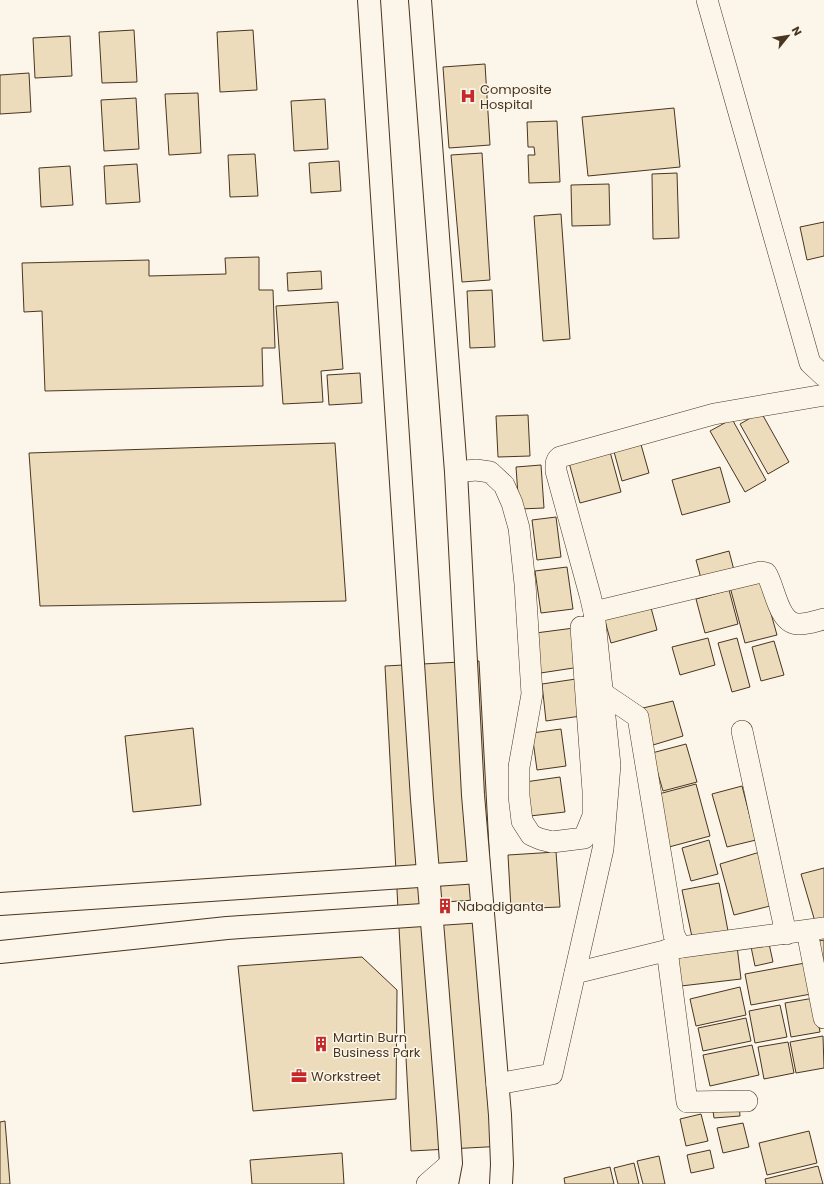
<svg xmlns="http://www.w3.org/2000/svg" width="824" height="1184" font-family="Poppins,sans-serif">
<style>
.building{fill:#ecdcbc;stroke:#4a3520}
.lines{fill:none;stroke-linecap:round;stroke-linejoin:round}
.minor-casing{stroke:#4a3520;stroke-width:22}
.secondary-casing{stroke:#4a3520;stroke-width:24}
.primary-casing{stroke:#4a3520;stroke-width:24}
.minor{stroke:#fbf6e9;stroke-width:21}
.secondary{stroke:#fbf6e9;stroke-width:22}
.primary{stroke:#fbf6e9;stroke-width:22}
.labels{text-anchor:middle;stroke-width:3;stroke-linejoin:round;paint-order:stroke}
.poi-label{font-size:13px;fill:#4a3520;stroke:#fbf6e9;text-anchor:start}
</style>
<rect width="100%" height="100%" fill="#fbf6e9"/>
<!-- building -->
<g class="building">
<polygon points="134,30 137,82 102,83 99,32"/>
<polygon points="253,30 257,90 220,92 217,32"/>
<polygon points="70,36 72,76 35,78 33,38"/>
<polygon points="485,64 490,145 449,148 443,67"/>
<polygon points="29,73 31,112 0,114 0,75"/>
<polygon points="198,93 201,153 169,155 165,94"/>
<polygon points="136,98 139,149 104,151 101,100"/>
<polygon points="325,99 328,149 294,151 291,101"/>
<polygon points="674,108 680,167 588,176 582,117"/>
<polygon points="557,121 560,182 529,183 528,155 535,155 534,147 528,147 527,122"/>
<polygon points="482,153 490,280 462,282 451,155"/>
<polygon points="255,154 258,196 230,197 228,155"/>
<polygon points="339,161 341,191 311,193 309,163"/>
<polygon points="137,164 140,202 106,204 104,166"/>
<polygon points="70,166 73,205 41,207 39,168"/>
<polygon points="677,173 679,238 653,239 652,174"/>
<polygon points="609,184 610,225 572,226 571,185"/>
<polygon points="561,214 570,339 543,341 534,216"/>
<polygon points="824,222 824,256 807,260 800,227"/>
<polygon points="259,257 259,290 273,290 275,348 262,348 263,386 45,391 42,311 24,312 22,263 149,260 149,276 226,274 225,258"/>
<polygon points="321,271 322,289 288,291 287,273"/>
<polygon points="492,290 495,347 470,348 467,291"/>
<polygon points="338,302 343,369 321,371 323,402 283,404 276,306"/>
<polygon points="360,373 362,403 329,405 327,375"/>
<polygon points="761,412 789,462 768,474 740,424"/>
<polygon points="528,415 530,456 498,457 496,416"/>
<polygon points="732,419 766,480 745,492 710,431"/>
<polygon points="640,441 649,473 622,481 613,448"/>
<polygon points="335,443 346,601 40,606 29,453"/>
<polygon points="609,448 621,492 580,503 568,459"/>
<polygon points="541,465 544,508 519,509 516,467"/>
<polygon points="720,467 730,502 682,515 672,480"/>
<polygon points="556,517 561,557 537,560 532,520"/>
<polygon points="729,551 735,574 702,582 696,560"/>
<polygon points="567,567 573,609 541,613 535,571"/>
<polygon points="761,578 777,635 745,643 730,587"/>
<polygon points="729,590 738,624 705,633 696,599"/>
<polygon points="650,604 657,630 611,643 604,617"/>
<polygon points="574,628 580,667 534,674 528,634"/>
<polygon points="708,638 715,665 680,675 672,647"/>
<polygon points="737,638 750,687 732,692 718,643"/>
<polygon points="774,641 784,675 761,681 752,647"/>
<polygon points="479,661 505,1146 411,1151 385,666"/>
<polygon points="576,679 581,716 546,721 542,684"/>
<polygon points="673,701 683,736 653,745 643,708"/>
<polygon points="193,728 201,805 133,812 125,736"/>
<polygon points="561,729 566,766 537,770 532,733"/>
<polygon points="686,744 697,782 663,791 652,753"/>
<polygon points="560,777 565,812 530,816 525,782"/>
<polygon points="696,784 710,836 669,847 655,795"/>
<polygon points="742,786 756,840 727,847 712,794"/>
<polygon points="709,840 718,874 691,881 682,848"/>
<polygon points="556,852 560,907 511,909 508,855"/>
<polygon points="760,852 774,905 734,915 720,864"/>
<polygon points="824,868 824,923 816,925 801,874"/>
<polygon points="719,883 728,931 692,937 682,890"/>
<polygon points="768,939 773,962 755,966 750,942"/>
<polygon points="824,940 824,980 813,942"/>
<polygon points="737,946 741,979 681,986 677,953"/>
<polygon points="362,957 397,990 396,1099 253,1111 238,966"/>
<polygon points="805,963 811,994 751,1005 745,974"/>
<polygon points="740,987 746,1015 696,1026 690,999"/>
<polygon points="814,998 820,1032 791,1037 785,1003"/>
<polygon points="780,1005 787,1037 755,1043 749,1011"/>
<polygon points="746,1018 751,1041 703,1051 698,1028"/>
<polygon points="823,1036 824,1068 796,1073 790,1042"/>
<polygon points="788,1042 794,1073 764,1079 758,1047"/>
<polygon points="752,1045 759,1075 710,1086 703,1055"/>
<polygon points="739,1102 740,1116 714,1118 712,1104"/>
<polygon points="701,1114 708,1141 686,1146 680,1119"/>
<polygon points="5,1121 10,1184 0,1184 0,1122"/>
<polygon points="743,1123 749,1147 723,1153 717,1128"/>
<polygon points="809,1131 817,1163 767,1175 759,1143"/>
<polygon points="710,1150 714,1168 691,1173 687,1155"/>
<polygon points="342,1153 344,1184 252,1184 250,1160"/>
<polygon points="659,1156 665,1184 643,1184 637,1161"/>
<polygon points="634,1163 639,1184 618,1184 614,1168"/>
<polygon points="818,1166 823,1184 766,1184 765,1179"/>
<polygon points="610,1167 614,1184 565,1184 564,1178"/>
</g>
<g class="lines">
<defs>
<g id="minor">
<polyline points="707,0 810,363 824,376"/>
<polyline points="456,472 476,470 490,472 504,485 512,503 519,528 525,584 532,694 519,767 519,796 522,821 531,835 540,839 552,842 584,838 593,816 593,791 581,627"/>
<path d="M594,612L761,572L766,573C775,586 778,626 800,624C808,624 816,621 824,619"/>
<polyline points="601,692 638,717 674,935 679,944 682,947 824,928"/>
<polyline points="742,731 786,934"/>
<polyline points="807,931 824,1018"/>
<polyline points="667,950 687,1102 747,1101"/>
<polyline points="575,973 681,947"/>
<path d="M497,1084L552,1074L603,849L610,765L594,612L590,595L556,471C556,465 555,461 560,457L714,414L824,395"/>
<polyline points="427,1184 451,1163"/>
</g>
<g id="secondary">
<polyline points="0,904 479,872"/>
<polyline points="0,952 227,928 483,911"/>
</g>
<g id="primary">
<polyline points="369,0 422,799 448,1118 451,1163 447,1184"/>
<polyline points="420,0 456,472 473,795 500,1115 502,1164 501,1184"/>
</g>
</defs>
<!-- minor casing -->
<use href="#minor" class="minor-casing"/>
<!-- secondary casing -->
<use href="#secondary" class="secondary-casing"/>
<!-- primary casing -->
<use href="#primary" class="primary-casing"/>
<!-- minor -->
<use href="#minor" class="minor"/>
<!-- secondary -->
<use href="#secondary" class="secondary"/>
<!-- primary -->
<use href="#primary" class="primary"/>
</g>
<!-- icons -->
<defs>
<symbol id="hospital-bare" viewBox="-9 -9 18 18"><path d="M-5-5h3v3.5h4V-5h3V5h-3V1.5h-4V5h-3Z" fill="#c62828" stroke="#fbf6e9" stroke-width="2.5" paint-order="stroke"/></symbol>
<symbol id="building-bare" viewBox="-9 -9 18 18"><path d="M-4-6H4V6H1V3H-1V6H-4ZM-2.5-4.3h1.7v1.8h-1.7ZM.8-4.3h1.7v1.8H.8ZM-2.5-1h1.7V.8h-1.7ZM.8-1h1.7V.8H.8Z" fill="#c62828" stroke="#fbf6e9" stroke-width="2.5" paint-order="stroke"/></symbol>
<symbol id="office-bare" viewBox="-9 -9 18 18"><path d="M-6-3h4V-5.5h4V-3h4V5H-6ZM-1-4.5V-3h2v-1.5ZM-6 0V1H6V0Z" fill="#c62828" stroke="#fbf6e9" stroke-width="2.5" paint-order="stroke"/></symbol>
</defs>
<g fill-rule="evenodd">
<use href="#hospital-bare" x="457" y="85" width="22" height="22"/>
<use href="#building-bare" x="434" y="895" width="22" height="22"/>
<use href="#building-bare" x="310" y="1033" width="22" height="22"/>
<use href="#office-bare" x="288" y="1065" width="22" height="22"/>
</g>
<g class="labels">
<!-- poi labels -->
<g class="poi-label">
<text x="480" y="94">Composite<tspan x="480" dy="15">Hospital</tspan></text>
<text x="457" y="911">Nabadiganta</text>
<text x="333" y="1042">Martin Burn<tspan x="333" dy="15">Business Park</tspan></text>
<text x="311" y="1081">Workstreet</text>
</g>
</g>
<!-- north arrow -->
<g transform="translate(788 36) rotate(60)" stroke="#fbf6e9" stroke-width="3" paint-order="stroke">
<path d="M0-3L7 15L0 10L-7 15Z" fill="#4a3520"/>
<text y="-6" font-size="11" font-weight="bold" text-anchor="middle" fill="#4a3520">N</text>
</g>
</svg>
